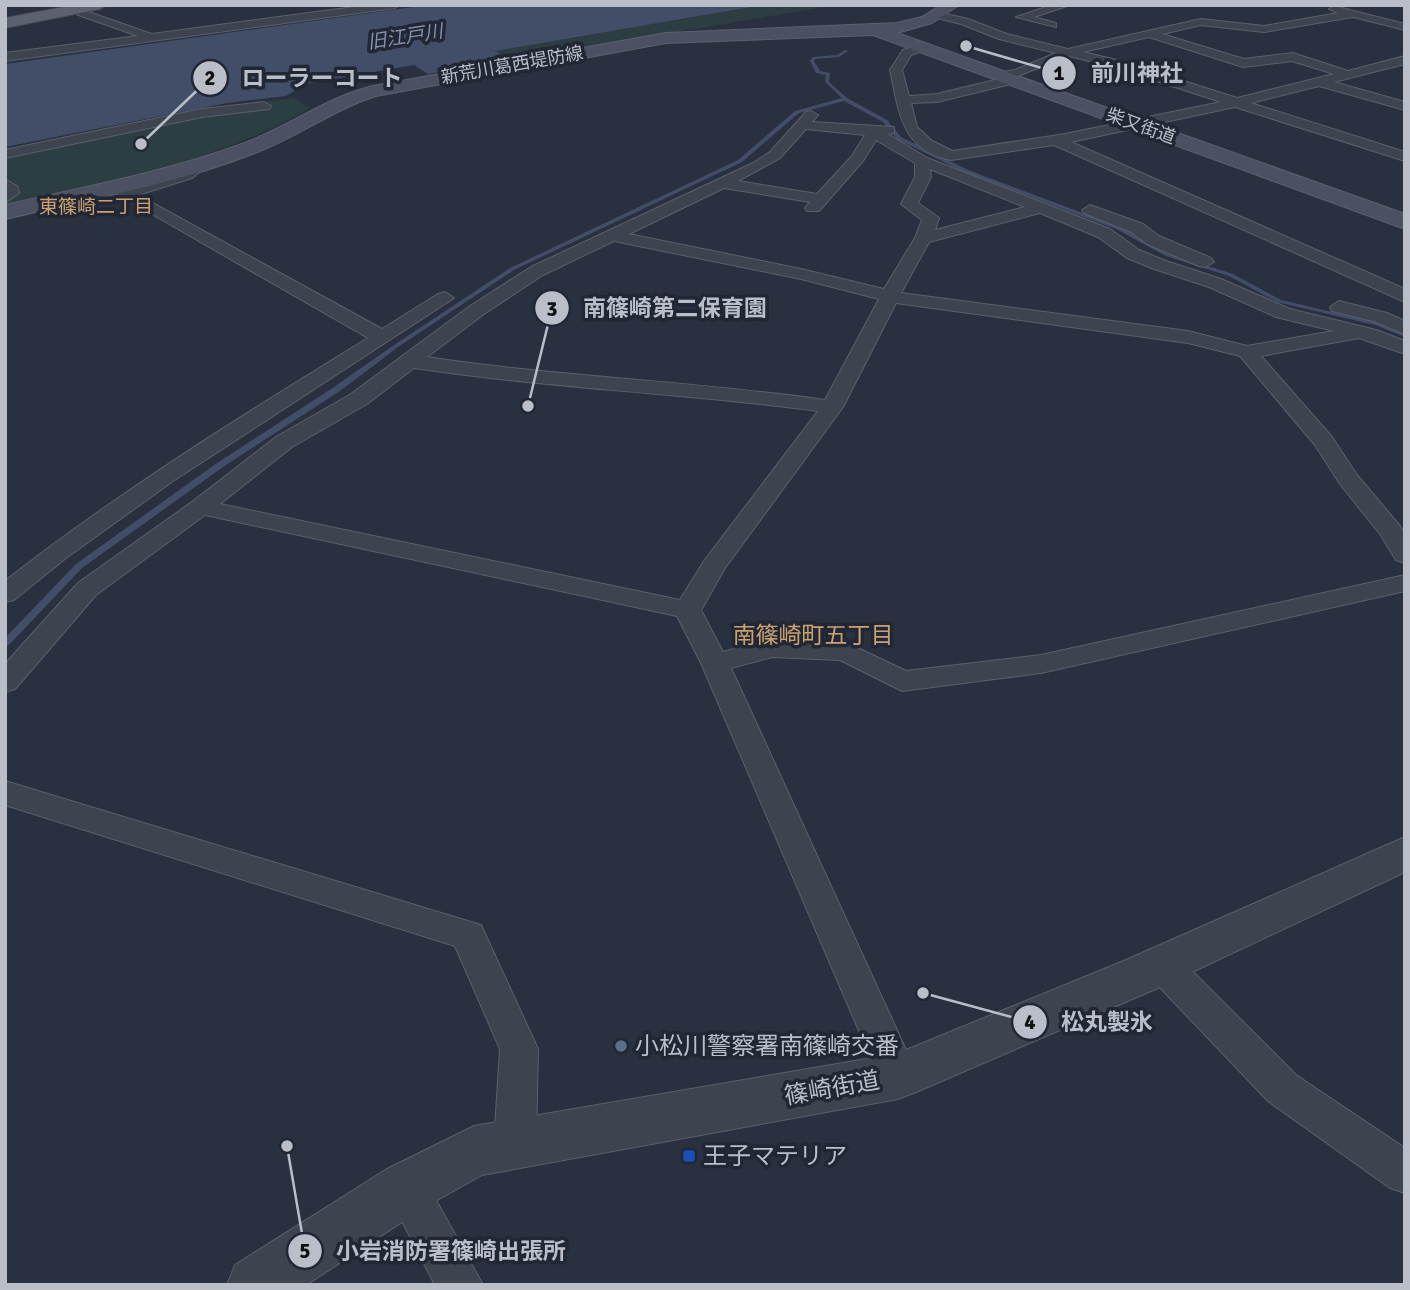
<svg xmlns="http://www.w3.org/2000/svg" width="1410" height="1290" font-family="Signika,'Noto Sans JP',sans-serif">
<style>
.green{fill:#2c3e41}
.water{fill:#424e68}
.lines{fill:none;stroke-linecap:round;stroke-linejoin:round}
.stream{fill:#424e68;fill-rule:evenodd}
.pedestrian-casing{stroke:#5a606c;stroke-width:2}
.minor-casing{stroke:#5a606c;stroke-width:2}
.tertiary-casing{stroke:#5a606c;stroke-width:2}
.secondary-casing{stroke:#5a606c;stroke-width:2}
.primary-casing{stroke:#464b58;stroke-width:2}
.pedestrian{fill:#3d434f;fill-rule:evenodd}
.minor{fill:#3d434f;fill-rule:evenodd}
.tertiary{fill:#3d434f;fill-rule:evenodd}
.secondary{fill:#4b5162;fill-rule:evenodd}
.primary{fill:#5b616f;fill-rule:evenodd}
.service-dot{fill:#5c6f8a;stroke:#212734;stroke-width:2.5}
.transit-dot{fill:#1a4fb4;stroke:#212734;stroke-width:2.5}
.labels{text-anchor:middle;stroke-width:7;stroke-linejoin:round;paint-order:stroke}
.far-street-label{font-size:18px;fill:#b9bec9;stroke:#212734}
.far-water-label{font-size:19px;font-style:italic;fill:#8492ae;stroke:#212734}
.far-neighbourhood-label{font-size:19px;fill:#cba172;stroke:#212734}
.neighbourhood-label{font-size:23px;fill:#cba172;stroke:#212734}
.near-poi-label{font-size:24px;fill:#b9bec9;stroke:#212734;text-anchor:start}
.near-street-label{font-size:24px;fill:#b9bec9;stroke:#212734}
.leader{fill:none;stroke:#b9bec9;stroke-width:2.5}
.callout-dot{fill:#b9bec9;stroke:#212734;stroke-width:2.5}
.mark-label{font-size:21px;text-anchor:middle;font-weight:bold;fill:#111}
.callout-label{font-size:23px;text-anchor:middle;font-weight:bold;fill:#b9bec9;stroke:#212734;stroke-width:7;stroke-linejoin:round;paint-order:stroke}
</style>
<rect width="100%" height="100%" fill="#29303f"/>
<!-- green -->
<g class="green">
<polygon points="837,5 508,60 494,51 757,6"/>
<path d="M293,98L310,108C217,163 109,180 5,205V150L215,108Z"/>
</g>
<!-- water -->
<polygon class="water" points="427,5 763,5 495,51 508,60 428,74 414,65 306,84 286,96 227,103 5,147 5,64"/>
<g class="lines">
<!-- stream -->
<polygon class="stream" points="845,50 848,51 839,57 815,59 814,61 820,71 830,73 829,82 847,98 887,120 901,137 968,170 1120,227 1170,254 1233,274 1281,300 1379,323 1405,333 1405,337 1375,325 1277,302 1229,276 1166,256 1116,229 964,172 897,139 883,122 844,101 799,113 742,162 514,270 398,347 340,391 223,467 82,568 8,646 5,647 5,638 76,564 217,463 334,387 394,345 510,268 738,160 795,111 842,98 825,82 826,75 816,73 810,61 813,57 837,55"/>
<defs>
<polygon id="pedestrian" points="5,179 17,186 19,193 5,203"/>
<g id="minor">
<polygon points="369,5 400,5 395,8 5,61 5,53 138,36 70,12 69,10 74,7 152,34"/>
<polygon points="1052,5 1070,5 1034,17 1056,23 1056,27 1016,17"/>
<path d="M1334,6L1405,24V30L1353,17L1264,32L1201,25L1162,34L1244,59L1293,53L1348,71L1405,56V64L1334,82L1405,102V110L1319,86L1251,103L1405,152V161L1235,107L1071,142L1405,289V302L1054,145L951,160C900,150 899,110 890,70L903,50L924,44L930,48L911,55L902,70L909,96L937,94L999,79L996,76L998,73L1015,70L1056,53L999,39L961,24L933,17L932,15L937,12L968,19L1007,34L1068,49L1201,19L1264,26L1338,13L1329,9ZM1149,37L1243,67L1292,61L1334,74L1237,98L1121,61L1083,52ZM1069,56L1113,67L1221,102L1065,134L953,151L932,141L917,127L911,103L937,102L1015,83V77Z"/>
<polygon points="264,102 271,106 269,109 202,117 5,158 5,150 202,109"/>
<path d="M811,111L818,115L812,122L894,127V133L888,134L927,158L1110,229L1139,250L1166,261L1221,279L1290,309L1376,330L1405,341V354L1359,338L1261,356L1332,437L1357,475L1400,526L1405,533V563L1396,560L1380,534L1340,484L1315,445L1240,356L1188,343L896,303L843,407L725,568L701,610L723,652L772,639L845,642L906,671L1041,655L1405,575V591L1041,673L902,691L840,660L772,657L731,668L918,1076L912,1089L898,1094L884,1089L701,663L677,616L205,515L96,595L15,689L5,692V664L78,583L192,502L276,437L351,394L470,306L531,267L753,163L770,152L806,112ZM806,129L865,135L852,156L817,194L738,181L780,158ZM876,140L915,163V177L901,204L922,220L915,238L884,289L801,269L629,234L724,188L810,202L805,208L807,211H819L863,161ZM930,169L1025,207L935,230L939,218L918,203L931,177ZM1040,213L1098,237L1127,258L1154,269L1209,287L1276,317L1334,331L1247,346L1188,331L901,293L929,242ZM614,241L801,279L879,299L825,400C693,381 559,377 427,357L484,314L543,275ZM414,368C548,388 683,393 818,411L704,561L680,600L220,504L292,447L367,404Z"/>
<path d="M200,161L207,165L192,178L138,195L382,329L438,294L445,292L454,298L173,481L66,558L14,600L5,602V581C120,491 244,414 368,338L117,194L119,191L182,172Z"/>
<polygon points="1090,205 1143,224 1159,236 1211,258 1214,262 1205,267 1199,266 1147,244 1131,232 1084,213 1082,210"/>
<polygon points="1339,301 1387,313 1405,321 1405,334 1373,321 1332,311 1330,307"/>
<polygon points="5,781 481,925 538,1049 536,1145 530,1159 515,1165 500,1159 494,1145 500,1049 455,946 5,805"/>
<polygon points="1162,950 1175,954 1296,1075 1405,1148 1405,1193 1390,1188 1268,1101 1149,976 1144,965 1149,954"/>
<polygon points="406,1167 421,1173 483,1285 435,1285 385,1188 391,1173"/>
</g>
<polygon id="tertiary" points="1405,837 1405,872 1158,988 916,1092 898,1099 482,1175 425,1207 306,1285 227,1285 235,1265 387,1169 474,1126 896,1054 1126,960"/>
<path id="secondary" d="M941,5H959L932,23L897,33L1405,214V229L873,35L666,43L376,96C335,109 300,135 260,151C178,184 90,199 5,219V205C85,187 165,172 242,144C287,128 326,97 373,86L666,33L897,23L922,17Z"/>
<polygon id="primary" points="75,5 107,5 100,9 5,28 5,18"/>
</defs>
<!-- pedestrian casing -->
<use href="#pedestrian" class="pedestrian-casing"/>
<!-- minor casing -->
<use href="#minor" class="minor-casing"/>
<!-- tertiary casing -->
<use href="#tertiary" class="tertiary-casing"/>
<!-- secondary casing -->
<use href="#secondary" class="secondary-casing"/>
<!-- primary casing -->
<use href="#primary" class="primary-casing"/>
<!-- pedestrian -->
<use href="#pedestrian" class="pedestrian"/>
<!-- minor -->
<use href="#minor" class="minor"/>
<!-- tertiary -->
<use href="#tertiary" class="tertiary"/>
<!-- secondary -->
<use href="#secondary" class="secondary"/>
<!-- primary -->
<use href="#primary" class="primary"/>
</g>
<!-- markers -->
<circle class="service-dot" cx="621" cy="1046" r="7"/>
<rect class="transit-dot" x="682" y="1149" width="14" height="14" rx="3.5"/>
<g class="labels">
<!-- far-street labels -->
<g class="far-street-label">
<text transform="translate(512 65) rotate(-10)" y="6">新荒川葛西堤防線</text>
<text transform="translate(1141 126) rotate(20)" y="6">柴又街道</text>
</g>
<!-- far-water labels -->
<g class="far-water-label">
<text transform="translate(405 36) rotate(-9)" y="7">旧江戸川</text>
</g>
<!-- far-neighbourhood labels -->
<g class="far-neighbourhood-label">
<text x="96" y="213">東篠崎二丁目</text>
</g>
<!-- neighbourhood labels -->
<g class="neighbourhood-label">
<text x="813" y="643">南篠崎町五丁目</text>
</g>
<!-- near-poi labels -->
<g class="near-poi-label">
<text x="635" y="1054">小松川警察署南篠崎交番</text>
<text x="703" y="1164">王子マテリア</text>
</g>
<!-- near-street labels -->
<g class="near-street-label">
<text transform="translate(832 1088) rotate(-10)" y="8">篠崎街道</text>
</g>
</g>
<!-- callouts -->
<path class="leader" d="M966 46L1059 73M141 144L210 78M528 406L552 308M923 993L1030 1022M287 1146L305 1251"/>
<g class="callout-dot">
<circle cx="966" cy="46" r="7"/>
<circle cx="141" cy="144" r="7"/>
<circle cx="528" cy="406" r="7"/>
<circle cx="923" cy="993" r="7"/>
<circle cx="287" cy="1146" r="7"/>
<circle cx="1059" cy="73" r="18"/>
<circle cx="210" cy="78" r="18"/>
<circle cx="552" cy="308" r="18"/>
<circle cx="1030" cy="1022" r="18"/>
<circle cx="305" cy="1251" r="18"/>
</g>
<g class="mark-label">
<text x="1059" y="80">1</text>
<text x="210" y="85">2</text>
<text x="552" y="316">3</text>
<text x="1030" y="1029">4</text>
<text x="305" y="1258">5</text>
</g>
<g class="callout-label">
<text x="1137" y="81">前川神社</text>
<text x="322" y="86">ローラーコート</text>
<text x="675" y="316">南篠崎第二保育園</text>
<text x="1107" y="1030">松丸製氷</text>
<text x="451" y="1259">小岩消防署篠崎出張所</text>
</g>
<!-- border -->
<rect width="1410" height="1290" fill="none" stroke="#b9bec9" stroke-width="14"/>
</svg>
